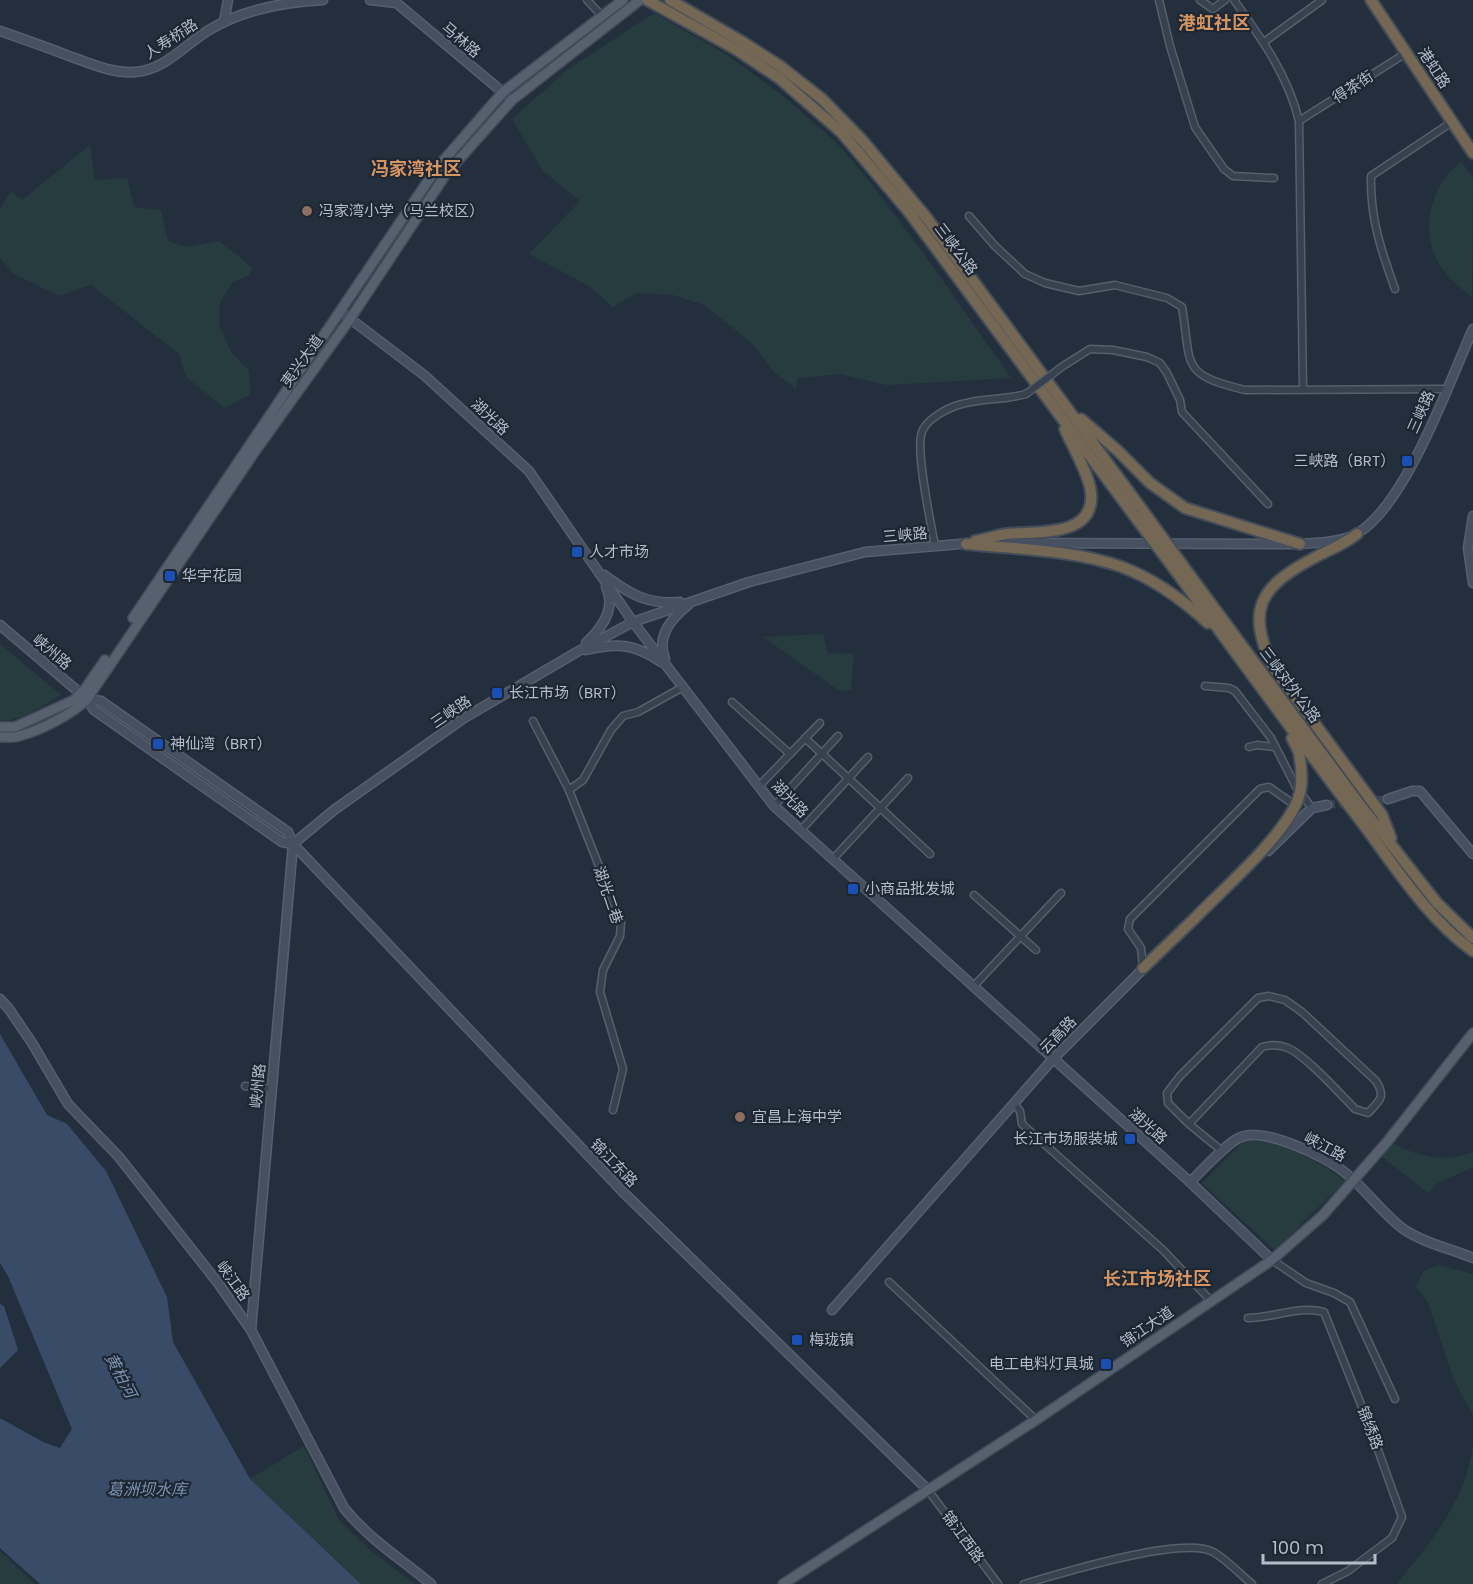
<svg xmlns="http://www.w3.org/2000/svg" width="1473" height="1584" font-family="Poppins,'Noto Sans SC',sans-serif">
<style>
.green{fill:#263c3f}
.water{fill:#394c67}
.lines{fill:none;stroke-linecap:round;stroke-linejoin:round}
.secondary-tunnel{stroke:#3a4453;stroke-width:8;stroke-dasharray:8 4;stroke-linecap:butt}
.street-casing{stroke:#565f6c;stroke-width:9}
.secondary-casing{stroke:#565f6c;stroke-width:11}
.primary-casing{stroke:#414a57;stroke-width:12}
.highway-casing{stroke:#434c59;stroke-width:14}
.street{stroke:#38414e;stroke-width:6}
.secondary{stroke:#465061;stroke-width:8}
.primary{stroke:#56606e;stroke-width:9}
.highway{stroke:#746855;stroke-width:10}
.street-bridge-casing{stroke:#565f6c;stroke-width:9;stroke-linecap:butt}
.primary-bridge-casing{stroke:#414a57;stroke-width:12;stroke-linecap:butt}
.highway-bridge-casing{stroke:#434c59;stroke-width:14;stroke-linecap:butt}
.street-bridge{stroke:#38414e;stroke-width:6}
.primary-bridge{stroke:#56606e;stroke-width:9}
.highway-bridge{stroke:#746855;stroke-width:10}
.education-dot{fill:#8d6e63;stroke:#1d2633;stroke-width:2}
.transit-dot{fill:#1a4fb4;stroke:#1d2633;stroke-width:2}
.labels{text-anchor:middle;stroke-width:4.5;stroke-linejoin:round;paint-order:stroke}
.street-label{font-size:15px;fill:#b4bcc9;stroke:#1d2633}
.poi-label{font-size:15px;fill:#b4bcc9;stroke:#1d2633;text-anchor:start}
.water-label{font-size:16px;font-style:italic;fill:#7c92b1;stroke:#1d2633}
.quarter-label{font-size:18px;font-weight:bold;fill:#d59563;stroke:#1d2633}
</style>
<rect width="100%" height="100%" fill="#242f3e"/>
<!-- green -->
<g class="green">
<polygon points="654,13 726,54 783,96 837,143 867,178 922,251 1011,378 886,385 839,374 798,378 796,389 774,372 752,343 704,305 673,295 636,293 613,307 589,286 529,254 580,201 543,171 512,119 567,70"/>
<polygon points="90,145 95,180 127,178 134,207 161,210 168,241 187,247 219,241 253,268 249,275 233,282 220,302 219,324 231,352 249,371 251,394 225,408 186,377 179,354 91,285 59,296 14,274 0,258 0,209 11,191 22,200"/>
<path d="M1461,161L1473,178L1472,297C1461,288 1449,279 1441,267C1423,241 1427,208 1442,182C1447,174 1455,167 1461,161Z"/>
<polygon points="823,634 828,653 854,654 851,690 840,691 763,637"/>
<path d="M0,644L61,695C42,706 22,721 0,721Z"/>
<path d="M1245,1140C1283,1140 1315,1160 1345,1181L1275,1250L1202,1183Z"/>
<path d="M1394,1144C1420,1157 1444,1163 1473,1152V1167L1436,1184L1428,1193L1381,1156Z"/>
<polygon points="1438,1265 1473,1274 1473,1415 1453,1378 1428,1302 1416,1286 1424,1271"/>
<path d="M1473,1444V1584H1397C1431,1541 1466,1502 1473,1444Z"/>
<polygon points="304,1446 339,1520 370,1550 415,1584 361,1584 250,1479"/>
<polygon points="0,1551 35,1584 0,1584"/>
</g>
<!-- water -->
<g class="water">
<polygon points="0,1034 47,1115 67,1124 106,1171 167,1297 173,1342 250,1479 361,1584 40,1584 0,1548 0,1418 43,1442 60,1448 72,1429 8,1276 0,1263"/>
<polygon points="0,1304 4,1306 18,1350 0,1368"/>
</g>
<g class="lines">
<!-- secondary-tunnel -->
<g class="secondary-tunnel">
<polyline points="1366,801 1388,799"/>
<polyline points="1327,805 1350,802"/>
</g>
<defs>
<g id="street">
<polyline points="587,0 602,16"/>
<polyline points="1159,0 1170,46 1195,127 1199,133 1224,169 1233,176 1274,178"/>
<polyline points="1200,0 1213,9 1225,0"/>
<path d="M1234,0C1261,38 1288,75 1299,121L1303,389"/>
<polyline points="1264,42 1322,0"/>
<polyline points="1299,121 1406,53"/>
<path d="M969,216L995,246L1025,274L1045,283L1079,291L1115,285L1167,298L1182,307C1192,366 1179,374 1245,390L1446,389"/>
<path d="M1395,289C1381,250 1370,218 1371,176L1452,122"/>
<polyline points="1063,366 1090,349 1113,350 1147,357 1160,363 1167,373 1180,400 1182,412 1268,504"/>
<path d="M935,546C931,524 915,450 922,432C926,419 949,407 962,404C983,398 1005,400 1026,394"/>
<polyline points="1205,686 1229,688 1235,691 1271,738 1296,787 1312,808"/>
<polyline points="732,702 790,754"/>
<polyline points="533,721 569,790 621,922 620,936 603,970 600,992 623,1069 613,1110"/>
<polyline points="805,738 930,854"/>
<polyline points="1249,747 1257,745 1275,747"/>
<polyline points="759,786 820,723"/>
<polyline points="569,790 583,780 611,730 623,716 638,712 683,687"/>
<polyline points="774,806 838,736"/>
<polyline points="801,830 868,757"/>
<polyline points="833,859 908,778"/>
<polyline points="974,895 1036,950"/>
<polyline points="1143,967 1141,948 1128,929 1130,919 1260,789 1269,787 1289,801"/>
<polyline points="973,987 1061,893"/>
<polyline points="245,1086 272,1089"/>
<polyline points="1014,1103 1020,1111 1022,1124 1163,1250 1211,1301"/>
<path d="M1189,1124L1262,1047C1269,1045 1277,1044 1285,1047C1303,1052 1340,1094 1355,1109L1368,1113C1380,1100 1386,1097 1376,1081L1302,1012L1285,1000L1269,996L1258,998L1180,1076L1167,1093L1168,1103L1189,1124L1222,1151"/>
<polyline points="1272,1260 1306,1283 1334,1293 1350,1302 1395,1399"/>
<polyline points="889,1282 1036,1420"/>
<path d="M1248,1318C1273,1318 1300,1305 1324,1312L1368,1422L1402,1517L1392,1538L1348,1571L1322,1584"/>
<polyline points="928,1490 998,1584"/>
<path d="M1024,1584C1059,1574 1183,1535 1213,1552C1225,1558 1241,1575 1252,1584"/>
</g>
<g id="secondary">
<polyline points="370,0 397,3"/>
<polyline points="393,0 512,100"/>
<polyline points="224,22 228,0"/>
<path d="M0,31C23,39 46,47 69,56C90,63 112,74 135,72C165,70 184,45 209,30C242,10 285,2 323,0"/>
<polyline points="340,311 424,375 529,471 633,622 774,806 1190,1182 1272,1260"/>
<polyline points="1473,516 1468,548 1473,583"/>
<path d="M1009,543L1300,544C1316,543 1344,542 1358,533C1407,503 1449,382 1473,329"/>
<path d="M604,575C630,594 647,605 680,602"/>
<polyline points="0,625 87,699 94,710 282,842 293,844"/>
<path d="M586,643C601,629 617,609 606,587"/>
<path d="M586,650C617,643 634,643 661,662"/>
<path d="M665,659C656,636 671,619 688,605"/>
<polyline points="87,699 101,701 288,832 293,844 251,1330"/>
<polyline points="1388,799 1412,791 1420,791 1473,854"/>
<polyline points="293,844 334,810 464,718 577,652 633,622 749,582 865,552 972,543"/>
<polyline points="293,844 622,1191 928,1490"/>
<polyline points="1268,851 1312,808 1327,805"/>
<path d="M0,999L9,1009L32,1043L68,1104L119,1157L218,1283L251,1330L344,1508C369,1539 401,1559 431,1584"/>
<path d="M1190,1182C1202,1171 1227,1142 1241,1137C1264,1127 1324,1156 1343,1171C1364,1187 1380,1211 1402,1228C1423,1243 1449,1248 1473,1258"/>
<polyline points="832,1310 1053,1059 1147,965"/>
</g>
<g id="primary">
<polyline points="133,618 436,169 503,92 623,0"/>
<polyline points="0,727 15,727 74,700 85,689 105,660"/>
<path d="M0,737C6,737 14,738 19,736C39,731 73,714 87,699L256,450L350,319L446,174L512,100L640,0"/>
<polyline points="1387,1142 1473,1033"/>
<polyline points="783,1584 1036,1420 1272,1260 1323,1215"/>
</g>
<g id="highway">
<polyline points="647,0 737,50 779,78 841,132 909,212 1133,514"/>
<polyline points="670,0 741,41 780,66 822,99 862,140 926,217 1143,511"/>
<polyline points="1371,0 1473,153"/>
<polyline points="1081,419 1117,450 1150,483 1185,508 1300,544"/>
<path d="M1357,534C1340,547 1330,549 1312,559C1259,587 1246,611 1273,667L1382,815L1391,838"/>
<path d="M975,541C986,539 997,535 1007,534C1036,531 1095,538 1091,493C1090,476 1072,446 1065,429"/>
<path d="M966,544C1018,549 1073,550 1122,567C1154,579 1184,601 1208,623"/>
<polyline points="1189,574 1357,801 1437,903 1473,938"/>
<path d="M1181,578C1241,660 1301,743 1363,824C1396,868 1428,919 1473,951"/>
<polyline points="1292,738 1299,752 1301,767"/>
<polyline points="1143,968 1194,919"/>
</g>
</defs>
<!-- street casing -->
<use href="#street" class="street-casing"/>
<!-- secondary casing -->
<use href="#secondary" class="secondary-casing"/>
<!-- primary casing -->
<use href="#primary" class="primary-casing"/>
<!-- highway casing -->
<use href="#highway" class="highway-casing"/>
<!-- street -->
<use href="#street" class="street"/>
<!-- secondary -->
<use href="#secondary" class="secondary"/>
<!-- primary -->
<use href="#primary" class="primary"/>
<!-- highway -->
<use href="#highway" class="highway"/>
<defs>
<polyline id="street-bridge" points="1026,394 1063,366"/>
<polyline id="primary-bridge" points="1323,1215 1387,1142"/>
<g id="highway-bridge">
<polyline points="1143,511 1189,574"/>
<polyline points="1133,514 1181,578"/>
<path d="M1194,919C1225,887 1278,842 1296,804C1302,792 1302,780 1301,767"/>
</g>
</defs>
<!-- street-bridge casing -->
<use href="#street-bridge" class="street-bridge-casing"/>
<!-- primary-bridge casing -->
<use href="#primary-bridge" class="primary-bridge-casing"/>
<!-- highway-bridge casing -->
<use href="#highway-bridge" class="highway-bridge-casing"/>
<!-- street-bridge -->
<use href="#street-bridge" class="street-bridge"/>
<!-- primary-bridge -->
<use href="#primary-bridge" class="primary-bridge"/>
<!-- highway-bridge -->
<use href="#highway-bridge" class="highway-bridge"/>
</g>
<!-- markers -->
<g class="education-dot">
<circle cx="307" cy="211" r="6"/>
<circle cx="740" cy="1117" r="6"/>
</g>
<g class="transit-dot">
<rect x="1401" y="455" width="12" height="12" rx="3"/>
<rect x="571" y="546" width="12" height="12" rx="3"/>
<rect x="164" y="570" width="12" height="12" rx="3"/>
<rect x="491" y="687" width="12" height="12" rx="3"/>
<rect x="152" y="738" width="12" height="12" rx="3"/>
<rect x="847" y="883" width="12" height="12" rx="3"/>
<rect x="1124" y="1133" width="12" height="12" rx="3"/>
<rect x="791" y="1334" width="12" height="12" rx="3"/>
<rect x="1100" y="1358" width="12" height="12" rx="3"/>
</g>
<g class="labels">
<!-- street labels -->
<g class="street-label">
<text transform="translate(171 39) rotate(-33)" y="5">人寿桥路</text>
<text transform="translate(461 40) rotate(40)" y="5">马林路</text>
<text transform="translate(1434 68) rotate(57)" y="5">港虹路</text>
<text transform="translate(1353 87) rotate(-33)" y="5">得茶街</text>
<text transform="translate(956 249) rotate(53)" y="5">三峡公路</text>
<text transform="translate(302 361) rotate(-54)" y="5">夷兴大道</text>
<text transform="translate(1421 412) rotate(-66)" y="5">三峡路</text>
<text transform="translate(490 417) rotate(43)" y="5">湖光路</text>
<text transform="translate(905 535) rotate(-5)" y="5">三峡路</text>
<text transform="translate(52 652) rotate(40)" y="5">峡州路</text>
<text transform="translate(1290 685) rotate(53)" y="5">三峡对外公路</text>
<text transform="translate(451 712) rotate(-34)" y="5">三峡路</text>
<text transform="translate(790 799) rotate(46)" y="5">湖光路</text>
<text transform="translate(608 895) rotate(71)" y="5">湖光二巷</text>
<text transform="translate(1058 1035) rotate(-46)" y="5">云高路</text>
<text transform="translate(258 1086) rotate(-85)" y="5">峡州路</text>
<text transform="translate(1148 1126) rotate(42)" y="5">湖光路</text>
<text transform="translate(1325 1147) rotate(28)" y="5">峡江路</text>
<text transform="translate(614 1163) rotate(46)" y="5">锦江东路</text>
<text transform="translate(233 1281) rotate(54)" y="5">峡江路</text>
<text transform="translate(1147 1327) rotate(-34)" y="5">锦江大道</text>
<text transform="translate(1370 1428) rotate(69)" y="5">锦绣路</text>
<text transform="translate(963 1537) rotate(54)" y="5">锦江西路</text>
</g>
<!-- poi labels -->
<g class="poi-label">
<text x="319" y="216">冯家湾小学（马兰校区）</text>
<text x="1395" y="466" text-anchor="end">三峡路（BRT）</text>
<text x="589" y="557">人才市场</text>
<text x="182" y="581">华宇花园</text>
<text x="509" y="698">长江市场（BRT）</text>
<text x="170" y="749">神仙湾（BRT）</text>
<text x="865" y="894">小商品批发城</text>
<text x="752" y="1122">宜昌上海中学</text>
<text x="1118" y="1144" text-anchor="end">长江市场服装城</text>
<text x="809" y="1345">梅珑镇</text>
<text x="1094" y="1369" text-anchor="end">电工电料灯具城</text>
</g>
<!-- water labels -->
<g class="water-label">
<text transform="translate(121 1375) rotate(62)" y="6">黄柏河</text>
<text x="147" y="1495">葛洲坝水库</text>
</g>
<!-- quarter labels -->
<g class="quarter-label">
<text x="1214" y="29">港虹社区</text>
<text x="416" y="175">冯家湾社区</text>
<text x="1157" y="1285">长江市场社区</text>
</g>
</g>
<!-- scale -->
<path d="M1263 1554v9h112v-9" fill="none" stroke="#b4bcc9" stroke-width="3"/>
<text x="1272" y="1554" font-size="18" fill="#b4bcc9" stroke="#1d2633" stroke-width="4.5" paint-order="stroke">100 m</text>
</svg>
